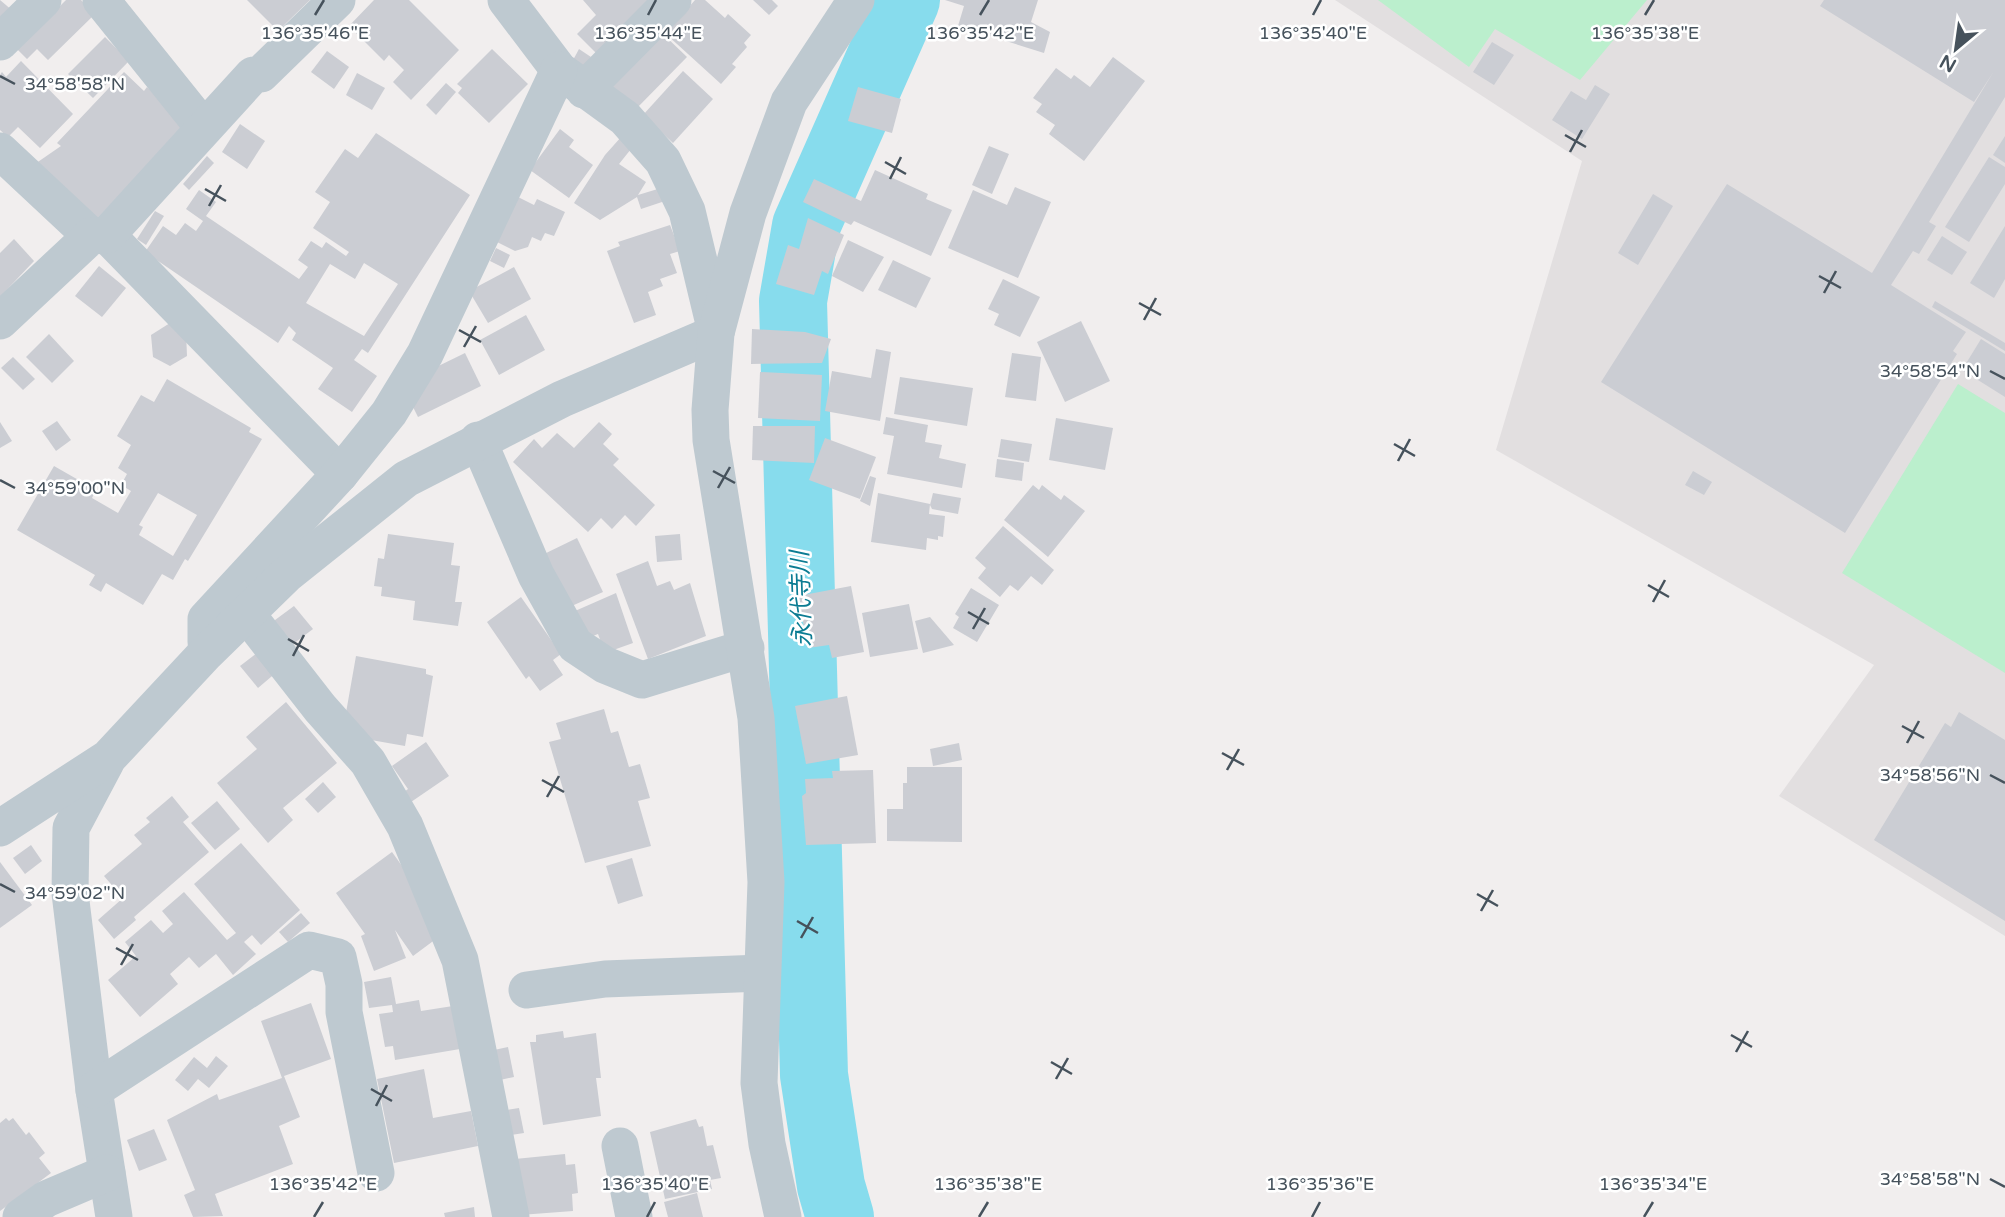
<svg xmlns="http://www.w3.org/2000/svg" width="2005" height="1217" font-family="'Varela Round','Noto Sans JP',sans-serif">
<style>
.education{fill:#e2dfe0}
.green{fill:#bbefcd}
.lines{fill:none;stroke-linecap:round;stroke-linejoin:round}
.river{stroke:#87dced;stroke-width:68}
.building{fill:#cbcdd3;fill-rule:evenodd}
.minor{stroke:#bec9d0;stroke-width:37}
.ticks{fill:none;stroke:#46525c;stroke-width:2.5}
.labels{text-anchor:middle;stroke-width:5;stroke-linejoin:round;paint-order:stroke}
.water-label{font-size:24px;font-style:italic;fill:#0b7c93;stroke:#fff}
.ticks-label{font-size:18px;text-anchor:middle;fill:#46525c;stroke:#fff;stroke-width:5;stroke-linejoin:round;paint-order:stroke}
</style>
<rect width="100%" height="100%" fill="#f1eeee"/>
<!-- education -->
<polygon class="education" points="1335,0 2005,0 2005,936 1779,796 1874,665 1496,450 1582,161"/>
<!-- green -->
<g class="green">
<polygon points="1378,0 1647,0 1580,80 1495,29 1469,67"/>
<polygon points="1958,384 2005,413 2005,673 1842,573"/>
</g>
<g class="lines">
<!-- river -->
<polyline class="river" points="840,1217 831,1186 814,1075 793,301 806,226 906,0"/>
</g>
<!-- building -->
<g class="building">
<polygon points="0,0 13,11 0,26"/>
<polygon points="66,0 81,0 95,14 48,60 37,49 27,59 17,49"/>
<polygon points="247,0 310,0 278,31"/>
<polygon points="374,0 409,0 459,50 411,100 393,82 404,70 389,55 384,61 349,26"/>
<polygon points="583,0 653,0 598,55 577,34 596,15"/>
<polygon points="695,0 705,0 725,18 728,14 751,35 744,43 747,47 732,64 736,67 721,84 666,34"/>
<polygon points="753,0 772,0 778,6 769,15"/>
<polygon points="945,0 1038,0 1031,22 1050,32 1044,53 958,26 964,6"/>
<polygon points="1824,0 2005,0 2005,97 1929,222 1936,226 1919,254 1913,251 1891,285 1966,332 1953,351 1957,354 1845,533 1601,382 1727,184 1872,273 1994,71 1974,102 1820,6"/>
<polygon points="663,34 687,57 635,110 609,86"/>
<polygon points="105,37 129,61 93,98 68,74"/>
<polygon points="1492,42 1514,55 1494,85 1473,72"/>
<polygon points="492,49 528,84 489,123 458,93 462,88 457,84"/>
<polygon points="579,49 591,57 583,69 572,62"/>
<polygon points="327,51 349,67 334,89 311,72"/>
<polygon points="1113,57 1145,81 1084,161 1049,134 1055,125 1036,112 1042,104 1033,98 1056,68 1071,79 1074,75 1090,87"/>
<polygon points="21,61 73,114 40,148 18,127 8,137 0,130 0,75 2,72 6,77"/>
<polygon points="683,71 713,99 673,143 643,115"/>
<polygon points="124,72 144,91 147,87 181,118 183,129 93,223 32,166 61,146 57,143"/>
<polygon points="357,73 385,88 372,110 346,95"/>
<polygon points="446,83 456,92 436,115 426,105"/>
<polygon points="1595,85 1610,94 1582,139 1552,120 1571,91 1586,100"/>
<polygon points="858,87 901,99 892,133 848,121"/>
<polygon points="240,124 265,141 247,169 222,152"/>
<polygon points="560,129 574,140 569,147 593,165 569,198 530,170"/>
<path d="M376,133L470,195L368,353L362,349L354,360L377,376L352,412L318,389L333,368L292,340L296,333L289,326L278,343L145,252L163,226L176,235L185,223L196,231L203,221L186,209L199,190L216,202L206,216L299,279L308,267L298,260L311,241L322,248L326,242L346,256L349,252L313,228L330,202L315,192L345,149L358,158ZM364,263L398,284L364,336L306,303L330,264L355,279Z"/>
<polygon points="622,136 635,144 619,164 646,182 638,195 661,188 665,201 641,209 637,197 600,220 574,203 605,155"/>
<polygon points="2005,136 2005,163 1993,155"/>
<polygon points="989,146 1009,154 992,194 972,185"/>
<polygon points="207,156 214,163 189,190 183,184"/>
<polygon points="1989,157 2005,167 2005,184 1969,242 1945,227"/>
<polygon points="875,170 928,194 926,199 952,210 931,256 854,221 851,225 803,202 814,179 861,201"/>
<polygon points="1015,187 1051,202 1018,278 948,248 973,190 1007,205"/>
<polygon points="1653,194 1673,206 1638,265 1618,253"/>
<polygon points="516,196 534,205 537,199 565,212 554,236 545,233 541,241 532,237 528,247 515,251 495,241"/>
<polygon points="155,211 164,216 146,245 137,239"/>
<polygon points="808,218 844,235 828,274 822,271 814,295 776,284 788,245 799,249"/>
<polygon points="670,225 680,251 670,254 677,273 660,279 663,286 648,292 656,315 634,323 607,251 620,246 618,242"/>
<polygon points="2005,226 2005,279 1994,298 1970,283"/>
<polygon points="1942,236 1967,252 1952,275 1927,260"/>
<polygon points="14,239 34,261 0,297 0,253"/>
<polygon points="848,240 884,257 863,292 832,276"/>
<polygon points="496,248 510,255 504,268 490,261"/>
<polygon points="893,260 931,278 916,308 878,290"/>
<polygon points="99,266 126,288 102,317 75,296"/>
<polygon points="514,267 531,299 488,323 469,291"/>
<polygon points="1003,279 1040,297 1020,337 994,325 999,314 988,309"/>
<polygon points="1935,301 2005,343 2005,351 1932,307"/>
<polygon points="526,315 545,350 499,375 480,340"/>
<polygon points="1081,321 1110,381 1065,402 1037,342"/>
<polygon points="170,323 186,332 187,356 170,366 153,357 151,335"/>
<polygon points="752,329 805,332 831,339 822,363 751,364"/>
<polygon points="49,334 74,361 52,383 26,357"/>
<polygon points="1981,339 2005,354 2005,397 1962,370"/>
<polygon points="876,349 891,352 880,421 825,411 832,371 871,378"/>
<polygon points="465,353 481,386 418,417 409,399 418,376"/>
<polygon points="1012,353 1041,357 1036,401 1005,397"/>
<polygon points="13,357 35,379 23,390 1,368"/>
<polygon points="760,372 822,375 820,421 758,418"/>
<polygon points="900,377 973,388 967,426 894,414"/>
<path d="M167,379L251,428L249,432L262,439L188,561L185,559L173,580L162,574L143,605L106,583L101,592L89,585L95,575L17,530L54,466L96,490L92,498L118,513L131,491L121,485L127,474L118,468L131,445L117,436L141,395L154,402ZM158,493L197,515L173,556L139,535L143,527L139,525Z"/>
<polygon points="886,417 928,425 925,442 942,445 939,458 966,464 962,488 887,474 894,436 883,434"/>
<polygon points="1056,418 1113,428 1105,470 1049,460"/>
<polygon points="57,421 71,440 56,451 42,431"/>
<polygon points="0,422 12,441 0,448"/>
<polygon points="599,422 612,434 603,444 619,459 613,465 655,505 636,526 625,515 612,529 601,518 588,532 513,462 534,439 542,448 557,433 574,448"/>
<polygon points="753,426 815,426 814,463 752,460"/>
<polygon points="825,438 876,457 860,499 809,480"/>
<polygon points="1001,439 1032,444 1029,462 998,457"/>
<polygon points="997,459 1024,463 1022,481 995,477"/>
<polygon points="1693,471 1712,482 1704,495 1685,485"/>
<polygon points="870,476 876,478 870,506 860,501"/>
<polygon points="1033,485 1039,490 1042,485 1061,500 1064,495 1085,511 1048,557 1004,520"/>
<polygon points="878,493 930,504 929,514 945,516 943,537 938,536 938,540 927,538 926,550 871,542"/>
<polygon points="933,493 961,498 958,514 932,509 930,505"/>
<polygon points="1003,526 1054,570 1042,585 1031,576 1018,591 1010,585 1000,597 978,578 986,568 975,558"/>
<polygon points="388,534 454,543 451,565 460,566 455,602 462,602 458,626 413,620 415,601 381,596 382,587 374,586 378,558 384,559"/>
<polygon points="680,534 682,560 657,562 655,536"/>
<polygon points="577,538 603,592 565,609 540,556"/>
<polygon points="648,561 657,586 670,581 674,590 690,583 706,636 648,659 616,574"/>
<polygon points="851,586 864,652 832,658 829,645 808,648 798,596"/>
<polygon points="971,588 999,605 977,642 953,628 959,617 955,614"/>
<polygon points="616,593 633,643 605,653 598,634 585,639 575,611"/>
<polygon points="521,597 561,654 553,660 563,675 540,691 529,676 526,679 487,622"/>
<polygon points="909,604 918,649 870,657 862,613"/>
<polygon points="294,606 313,629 289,647 271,623"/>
<polygon points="930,617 954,645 923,653 915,621"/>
<polygon points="261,650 278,671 258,688 240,666"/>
<polygon points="356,656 426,669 426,674 433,676 423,737 407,734 405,746 354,737 344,724"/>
<polygon points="847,696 858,755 806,764 795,706"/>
<polygon points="286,702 337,763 283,808 293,820 268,843 217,783 257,749 246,737"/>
<polygon points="604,709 611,733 618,731 629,767 640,764 650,798 638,801 651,846 585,863 549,742 561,739 556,723"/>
<polygon points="1959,712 2005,740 2005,921 1874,840 1945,723 1951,727"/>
<polygon points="426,742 449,776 411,802 404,792 408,789 392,766"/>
<polygon points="959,743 962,760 933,766 930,749"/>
<polygon points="907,767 962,767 962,842 887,841 887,809 903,809 903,783 907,783"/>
<polygon points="873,770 876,843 806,845 802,796 806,793 805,779 833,778 832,771"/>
<polygon points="323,782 336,797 318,813 305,799"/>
<polygon points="172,796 189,817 183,822 209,852 134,917 136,920 114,939 98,920 123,898 104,876 142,844 134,835 150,822 146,818"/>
<polygon points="217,801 240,829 215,850 191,823"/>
<polygon points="241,843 300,910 261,945 252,935 244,942 256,954 233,975 216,954 199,968 189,957 170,974 178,984 140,1017 108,980 136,956 125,942 151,920 163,933 173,924 162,911 184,892 227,940 236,933 194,884"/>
<polygon points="31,845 42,861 25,874 13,858"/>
<polygon points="392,852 425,898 444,933 413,956 395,930 406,958 374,971 361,936 365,934 336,893"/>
<polygon points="632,858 643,896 618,904 606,866"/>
<polygon points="0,862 32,905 0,928"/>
<polygon points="301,913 310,923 288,942 279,932"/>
<polygon points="391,977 396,1004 419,1000 421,1011 453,1006 460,1049 395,1060 393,1046 385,1047 379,1014 393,1012 392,1005 369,1008 364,982"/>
<polygon points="311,1003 331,1059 284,1076 300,1117 279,1126 293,1164 215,1194 223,1216 193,1217 184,1195 195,1190 167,1120 217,1094 219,1100 282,1078 261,1021"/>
<polygon points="563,1031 564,1038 596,1033 601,1078 596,1078 601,1116 543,1125 530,1042 536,1042 536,1035"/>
<polygon points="508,1047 514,1077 500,1080 494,1050"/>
<polygon points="216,1056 228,1066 209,1088 198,1079 188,1091 175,1080 194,1057 207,1068"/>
<polygon points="424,1069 433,1118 471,1111 478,1146 394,1163 377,1079"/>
<polygon points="519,1108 524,1133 511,1135 507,1110"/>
<polygon points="6,1118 9,1121 13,1118 26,1135 29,1132 45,1153 39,1158 51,1173 0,1211 0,1123"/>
<polygon points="696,1119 699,1127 703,1126 707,1146 713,1145 721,1178 710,1180 712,1189 665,1199 650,1132"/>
<polygon points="154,1129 167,1160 139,1171 127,1140"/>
<polygon points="565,1154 566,1165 575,1164 578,1193 572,1194 573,1211 520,1215 515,1159"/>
<polygon points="697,1193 703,1217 668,1217 664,1202"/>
<polygon points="474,1207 475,1217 445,1217 444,1213"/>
</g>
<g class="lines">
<!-- minor -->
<g class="minor">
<polyline points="101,0 203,127"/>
<polyline points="506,0 559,70 625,118 663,161 687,211 716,332"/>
<polyline points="0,42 43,0"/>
<polyline points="584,90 673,0"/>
<polyline points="0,151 91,236"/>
<polyline points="107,235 340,474"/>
<polyline points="0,321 91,236 107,235 253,75 261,74 337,0"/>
<polyline points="478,440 536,575 575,645 605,665 642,680 746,648"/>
<polyline points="246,613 320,708 368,762 405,826 460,960 511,1217"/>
<polyline points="206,642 206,619 340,474 389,413 425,354 559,70"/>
<polyline points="106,762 71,828 70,893 94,1090 114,1217"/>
<polyline points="0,828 108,758 206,653 287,574 406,479 562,399 716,333"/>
<polyline points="527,990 605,979 762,973"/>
<polyline points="94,1090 309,950 338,957 344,984 344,1012 376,1173"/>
<polyline points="620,1146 634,1217"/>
<polyline points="21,1217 46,1199 107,1173"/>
<polyline points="783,1217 767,1144 759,1083 766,882 756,718 711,440 710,410 716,333 748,213 789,102 856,0"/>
</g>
</g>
<!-- ticks -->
<path class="ticks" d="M315,15L324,0M648,15L656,0M980,15L989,0M1313,15L1321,0M1645,15L1654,0M0,76L15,84M1565,135L1586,147M1570,152L1582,130M885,162L906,174M890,179L901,157M205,189L226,201M209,206L221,185M1819,276L1841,288M1824,293L1836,271M1139,303L1161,315M1144,320L1156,298M459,330L481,342M464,347L476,326M1990,371L2005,379M1394,444L1415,456M1398,461L1410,439M713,471L735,483M0,480L15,488M718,488L730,467M1648,585L1669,597M1653,602L1665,580M968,612L989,624M973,629L985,608M288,639L309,651M293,656L304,635M1902,726L1924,738M1907,743L1919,721M1222,753L1244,765M1227,770L1239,749M1990,775L2005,783M542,780L564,792M547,797L559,776M0,884L15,892M1477,894L1498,906M1481,911L1493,890M797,921L818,933M801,938L813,917M116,948L138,960M121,965L133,944M1731,1035L1752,1047M1736,1052L1748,1031M1051,1062L1072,1074M1056,1079L1068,1058M371,1089L392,1101M376,1106L387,1085M1990,1179L2005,1187M314,1217L323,1202M647,1217L655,1202M979,1217L988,1202M1312,1217L1320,1202M1644,1217L1653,1202"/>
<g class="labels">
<!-- water labels -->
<g class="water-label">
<text transform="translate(801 599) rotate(-92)" y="8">永代寺川</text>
</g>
</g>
<g class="ticks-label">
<text x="315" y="39">136°35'46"E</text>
<text x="648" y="39">136°35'44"E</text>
<text x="980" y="39">136°35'42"E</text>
<text x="1313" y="39">136°35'40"E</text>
<text x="1645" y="39">136°35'38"E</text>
<text x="75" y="90">34°58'58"N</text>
<text x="1930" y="377">34°58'54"N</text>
<text x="75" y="494">34°59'00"N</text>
<text x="1930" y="781">34°58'56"N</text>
<text x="75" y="899">34°59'02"N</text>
<text x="1930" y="1185">34°58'58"N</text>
<text x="323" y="1190">136°35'42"E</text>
<text x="655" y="1190">136°35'40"E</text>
<text x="988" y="1190">136°35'38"E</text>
<text x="1320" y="1190">136°35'36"E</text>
<text x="1653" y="1190">136°35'34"E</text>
</g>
<!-- north arrow -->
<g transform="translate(1956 49) rotate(209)" stroke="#ffffff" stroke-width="5" paint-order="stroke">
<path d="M0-5L12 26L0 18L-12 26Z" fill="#46525c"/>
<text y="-10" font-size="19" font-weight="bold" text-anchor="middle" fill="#46525c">N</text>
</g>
</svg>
